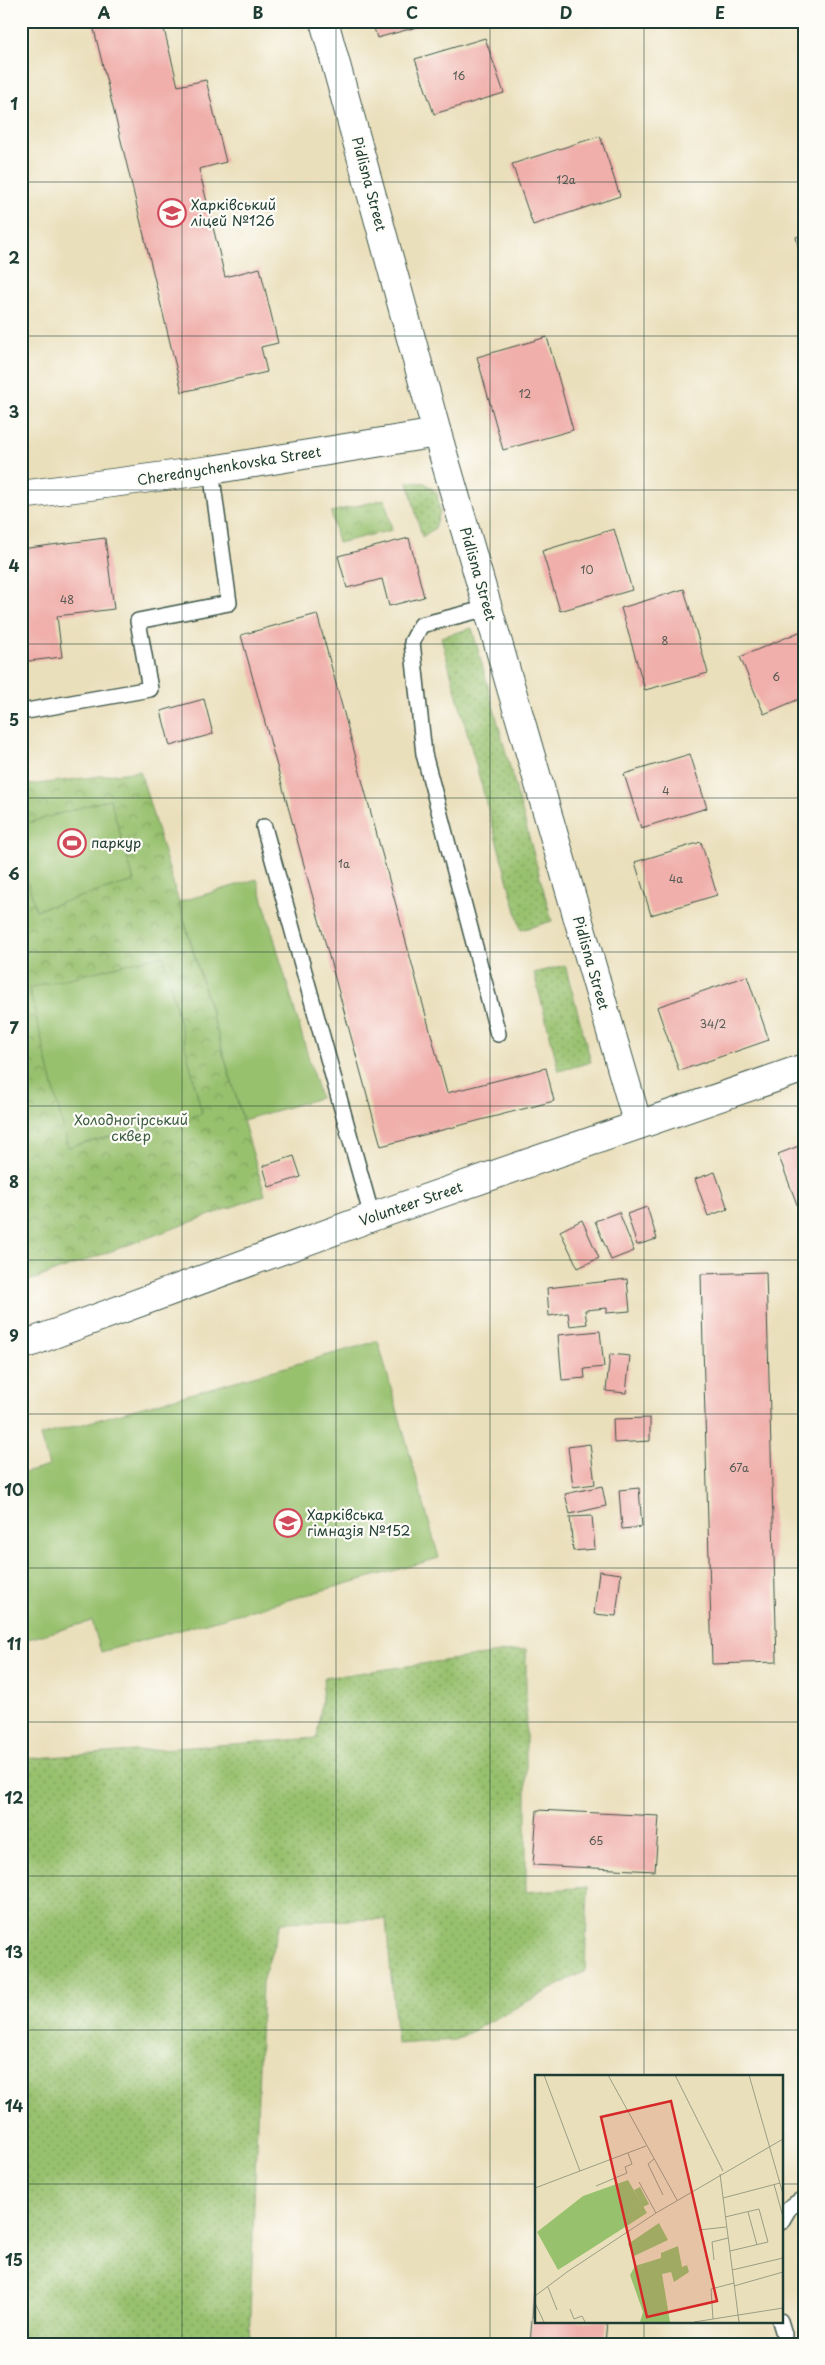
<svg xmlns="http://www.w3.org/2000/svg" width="825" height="2365" font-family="'Playpen Sans',sans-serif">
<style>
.grass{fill:url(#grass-dots);stroke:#5c7f51}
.park{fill:url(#park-crowns);stroke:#5c7f51}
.pitch{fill:#98c16e;stroke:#5c7f51}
.building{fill:#f0afaa}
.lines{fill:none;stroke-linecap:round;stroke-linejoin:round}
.service-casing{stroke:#3d5548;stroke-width:18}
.minor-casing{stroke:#3d5548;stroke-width:30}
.primary-casing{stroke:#3d5548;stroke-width:30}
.service{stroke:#fff;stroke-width:15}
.minor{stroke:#fff;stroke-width:28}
.primary{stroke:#fff;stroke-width:28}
.grid{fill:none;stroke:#1f3d34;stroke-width:1;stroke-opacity:0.55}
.labels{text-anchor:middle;stroke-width:4.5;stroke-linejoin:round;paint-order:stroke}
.number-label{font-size:11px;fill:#535a52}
.street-label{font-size:14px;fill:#1f3d34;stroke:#fdfcf7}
.poi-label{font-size:14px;fill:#1f3d34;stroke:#fdfcf7;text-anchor:start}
.park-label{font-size:14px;fill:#3d5e42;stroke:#fdfcf7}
.inset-road{fill:none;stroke:#999e85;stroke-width:1}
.view{fill:#d62828;fill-opacity:0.15;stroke:#d62828;stroke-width:2.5}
.inset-edge{fill:none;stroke:#1f3d34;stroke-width:2.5}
.neatline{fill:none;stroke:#1f3d34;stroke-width:2}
.grid-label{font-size:16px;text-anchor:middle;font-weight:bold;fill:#1f3d34}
</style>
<defs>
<pattern id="grass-dots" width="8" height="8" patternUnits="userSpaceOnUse" patternTransform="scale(1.25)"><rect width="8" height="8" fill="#98c16e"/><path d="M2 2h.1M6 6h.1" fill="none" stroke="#7b9e5b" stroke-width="1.8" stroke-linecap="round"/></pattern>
<pattern id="park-crowns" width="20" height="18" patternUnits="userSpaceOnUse" patternTransform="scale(1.25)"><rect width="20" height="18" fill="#98c16e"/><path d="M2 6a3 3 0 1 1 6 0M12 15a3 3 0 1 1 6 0" fill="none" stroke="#7b9e5b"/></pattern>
</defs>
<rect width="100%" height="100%" fill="#fdfcf7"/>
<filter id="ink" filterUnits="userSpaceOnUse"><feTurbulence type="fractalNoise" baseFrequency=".02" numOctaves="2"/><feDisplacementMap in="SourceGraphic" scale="10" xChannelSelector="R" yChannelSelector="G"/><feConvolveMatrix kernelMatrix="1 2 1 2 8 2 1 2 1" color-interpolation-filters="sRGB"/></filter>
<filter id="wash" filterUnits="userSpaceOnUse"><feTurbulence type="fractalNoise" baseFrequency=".0096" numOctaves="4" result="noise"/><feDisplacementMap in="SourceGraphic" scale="20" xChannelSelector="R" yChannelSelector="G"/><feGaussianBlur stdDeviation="1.12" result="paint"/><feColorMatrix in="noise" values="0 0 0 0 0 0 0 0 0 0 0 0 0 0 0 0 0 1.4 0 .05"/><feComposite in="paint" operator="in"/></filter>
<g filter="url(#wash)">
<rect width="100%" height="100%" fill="#eadfbb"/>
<!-- grass -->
<g class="grass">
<polygon points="408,482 425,483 437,493 440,512 435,528 422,537"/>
<polygon points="472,628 552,921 521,930 441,637"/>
<polygon points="565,965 591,1062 559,1071 534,973"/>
<polygon points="526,1649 526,1892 588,1887 585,1971 455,2040 397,2044 386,1919 281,1922 262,1982 249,2344 21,2344 21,1759 317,1738 324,1678"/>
</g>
<!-- park -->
<g class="park">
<polygon points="385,499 392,530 338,543 331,512"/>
<polygon points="140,771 265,1195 21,1284 21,786"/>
</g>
<!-- pitch -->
<g class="pitch">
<polygon points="110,799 134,881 36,910 21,860 21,825"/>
<polygon points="257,879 320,1098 243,1120 179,902"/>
<polygon points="163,955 202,1114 68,1147 29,988"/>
<polygon points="378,1341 439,1558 101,1652 92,1621 21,1641 21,1474 49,1466 40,1436"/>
</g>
<g id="blocks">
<!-- building -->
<g class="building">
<polygon points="92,21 162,21 178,86 206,80 226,162 199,169 225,277 260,268 278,343 261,347 267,372 182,392"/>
<polygon points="372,21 435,21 435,22 377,38"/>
<polygon points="485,38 504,93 434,114 415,59"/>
<polygon points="600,136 620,196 533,225 512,164"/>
<polygon points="804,235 804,268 803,268 796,237"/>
<polygon points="547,337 573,430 503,450 477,357"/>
<polygon points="614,529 632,590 560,611 542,551"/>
<polygon points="105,538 114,609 57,616 62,657 21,662 21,549"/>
<polygon points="409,538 424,597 389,606 382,579 347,588 338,556"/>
<polygon points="684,589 708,673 645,690 621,608"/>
<polygon points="317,614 447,1093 546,1068 554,1101 381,1146 241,635"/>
<polygon points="804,630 804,697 764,714 740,657"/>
<polygon points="204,699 213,734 170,746 161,711"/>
<polygon points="690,754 707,808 641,828 624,774"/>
<polygon points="701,842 717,895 651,915 635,862"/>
<polygon points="747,976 769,1040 679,1071 657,1007"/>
<polygon points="804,1144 804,1223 778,1154"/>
<polygon points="294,1156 301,1177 269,1187 263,1166"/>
<polygon points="715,1172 728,1209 708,1216 695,1179"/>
<polygon points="647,1207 657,1239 637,1245 627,1214"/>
<polygon points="619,1212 634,1251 611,1260 595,1221"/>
<polygon points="582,1220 599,1258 578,1268 560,1231"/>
<polygon points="766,1272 777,1662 712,1664 701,1274"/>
<polygon points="627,1279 630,1311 607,1313 607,1308 585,1310 587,1324 570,1326 568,1313 549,1316 547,1288"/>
<polygon points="600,1331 604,1367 584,1369 585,1378 562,1380 558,1335"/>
<polygon points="610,1354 630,1356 626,1393 606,1391"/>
<polygon points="650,1418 650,1441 614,1443 613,1419"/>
<polygon points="590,1444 595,1484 573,1487 568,1447"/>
<polygon points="602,1486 606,1506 570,1514 565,1494"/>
<polygon points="639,1488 642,1527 622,1529 619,1490"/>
<polygon points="592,1516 595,1549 573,1551 570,1517"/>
<polygon points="599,1571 621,1574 616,1616 594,1614"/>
<polygon points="537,1810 659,1816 655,1871 533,1865"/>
<polygon points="534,2294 536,2294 536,2321 607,2321 605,2344 530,2344"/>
</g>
</g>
</g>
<g filter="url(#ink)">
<use href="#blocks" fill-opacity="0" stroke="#3d5548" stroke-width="1"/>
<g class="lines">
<defs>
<g id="service">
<polyline points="488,608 421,625 412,642 424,754 498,1034"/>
<polyline points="21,712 150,689 138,621 229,603 211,470"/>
<polyline points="264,827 372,1217"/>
<polyline points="781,2222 789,2208 804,2198"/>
<polyline points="780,2321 784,2334 783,2344"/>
</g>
<g id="minor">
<polyline points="324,21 437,433 638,1125"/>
<polyline points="21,495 211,470 437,433"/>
</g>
<polyline id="primary" points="21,1346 372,1217 804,1068"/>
</defs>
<!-- service casing -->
<use href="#service" class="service-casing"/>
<!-- minor casing -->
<use href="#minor" class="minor-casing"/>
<!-- primary casing -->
<use href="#primary" class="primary-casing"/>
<!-- service -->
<use href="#service" class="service"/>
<!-- minor -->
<use href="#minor" class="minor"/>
<!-- primary -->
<use href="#primary" class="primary"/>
</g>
</g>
<!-- grid -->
<path class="grid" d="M182,21V2344M336,21V2344M490,21V2344M644,21V2076M21,182H804M21,336H804M21,490H804M21,644H804M21,798H804M21,952H804M21,1106H804M21,1260H804M21,1414H804M21,1568H804M21,1722H804M21,1876H804M21,2030H804M21,2184H536M781,2184H804M644,2321V2344"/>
<!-- icons -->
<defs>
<symbol id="school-ring" viewBox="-11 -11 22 22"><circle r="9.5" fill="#fdfcf7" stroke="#d1495b" stroke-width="1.5"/><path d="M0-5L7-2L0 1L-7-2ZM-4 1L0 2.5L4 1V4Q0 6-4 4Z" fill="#d1495b"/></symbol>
<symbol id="stadium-ring" viewBox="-11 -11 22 22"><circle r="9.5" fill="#fdfcf7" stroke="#d1495b" stroke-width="1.5"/><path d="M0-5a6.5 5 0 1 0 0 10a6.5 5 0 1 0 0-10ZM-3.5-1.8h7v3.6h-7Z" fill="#d1495b"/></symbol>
</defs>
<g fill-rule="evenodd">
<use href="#school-ring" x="156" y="197" width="32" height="32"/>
<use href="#stadium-ring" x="56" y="827" width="32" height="32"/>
<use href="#school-ring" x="272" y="1507" width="32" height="32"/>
</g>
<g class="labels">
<!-- number labels -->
<g class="number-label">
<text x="459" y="80">16</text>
<text x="566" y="184">12а</text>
<text x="525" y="398">12</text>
<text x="587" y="574">10</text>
<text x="67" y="604">48</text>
<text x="665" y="645">8</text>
<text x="776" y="681">6</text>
<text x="666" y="795">4</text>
<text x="344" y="868">1а</text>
<text x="676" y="883">4а</text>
<text x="713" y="1028">34/2</text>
<text x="739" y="1472">67а</text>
<text x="596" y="1845">65</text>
</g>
<!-- street labels -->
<g class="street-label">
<text transform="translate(369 184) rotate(75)" y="5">Pidlisna Street</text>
<text transform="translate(229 466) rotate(-9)" y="5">Cherednychenkovska Street</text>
<text transform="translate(478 574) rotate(74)" y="5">Pidlisna Street</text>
<text transform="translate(591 963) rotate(74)" y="5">Pidlisna Street</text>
<text transform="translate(411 1204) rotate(-19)" y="5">Volunteer Street</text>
</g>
<!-- poi labels -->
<g class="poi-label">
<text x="191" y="210">Харківський<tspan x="191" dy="16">ліцей №126</tspan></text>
<text x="91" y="848">паркур</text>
<text x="307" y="1520">Харківська<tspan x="307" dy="16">гімназія №152</tspan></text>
</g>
<!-- park labels -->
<g class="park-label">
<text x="131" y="1125">Холодногірський<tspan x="131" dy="16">сквер</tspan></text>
</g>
</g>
<!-- overview -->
<g transform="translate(535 2075)">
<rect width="248" height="248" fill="#eadfbb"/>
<path d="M143,171L147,192L152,190L154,197L139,207L136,197L127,199L135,247H105L108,237L95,200L100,191L126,183V178Z" fill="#98c16e"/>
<path d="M93,105L112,138L23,195L2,157L48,121Z" fill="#98c16e"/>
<path d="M105,112L114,129L108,132L99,115ZM89 129a7 7 0 1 1 14 0a7 7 0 1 1-14 0ZM70 137a9 9 0 1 1 18 0a9 9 0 1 1-18 0ZM124,148L133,165L99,181L93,169Z" fill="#98c16e"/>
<path class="inset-road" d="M9,0L45,96M73,0L142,125M140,0L188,96M214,0L248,119M119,84L113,89L128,120M185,99L204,247M104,107L121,138M239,109L248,142M61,111L92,98L90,92L97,89L93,78M0,113L111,71M188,123L245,108M213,137L222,170M190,142L224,134L233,167L195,176M164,155L191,152M179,185L177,167L193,163M197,195L248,183M199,211L248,197M13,212L22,235M0,221L32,197L121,138L248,64M0,228L9,247M35,234L39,244L47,241L50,247M178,244L176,214L199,208M159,247L248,233"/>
<path class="view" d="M136,26L182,226L112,242L66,42Z"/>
<rect width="248" height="248" class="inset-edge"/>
</g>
<!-- margin -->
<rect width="825" height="2365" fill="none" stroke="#fdfcf7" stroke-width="55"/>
<rect x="28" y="28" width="770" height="2310" class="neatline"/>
<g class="grid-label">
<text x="104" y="19">A</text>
<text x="258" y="19">B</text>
<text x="412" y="19">C</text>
<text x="566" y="19">D</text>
<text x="720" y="19">E</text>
<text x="14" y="110">1</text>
<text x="14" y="264">2</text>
<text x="14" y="418">3</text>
<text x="14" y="572">4</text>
<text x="14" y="726">5</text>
<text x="14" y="880">6</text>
<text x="14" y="1034">7</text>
<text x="14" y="1188">8</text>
<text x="14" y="1342">9</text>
<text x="14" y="1496">10</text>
<text x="14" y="1650">11</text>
<text x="14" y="1804">12</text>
<text x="14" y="1958">13</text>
<text x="14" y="2112">14</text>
<text x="14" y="2266">15</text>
</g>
</svg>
